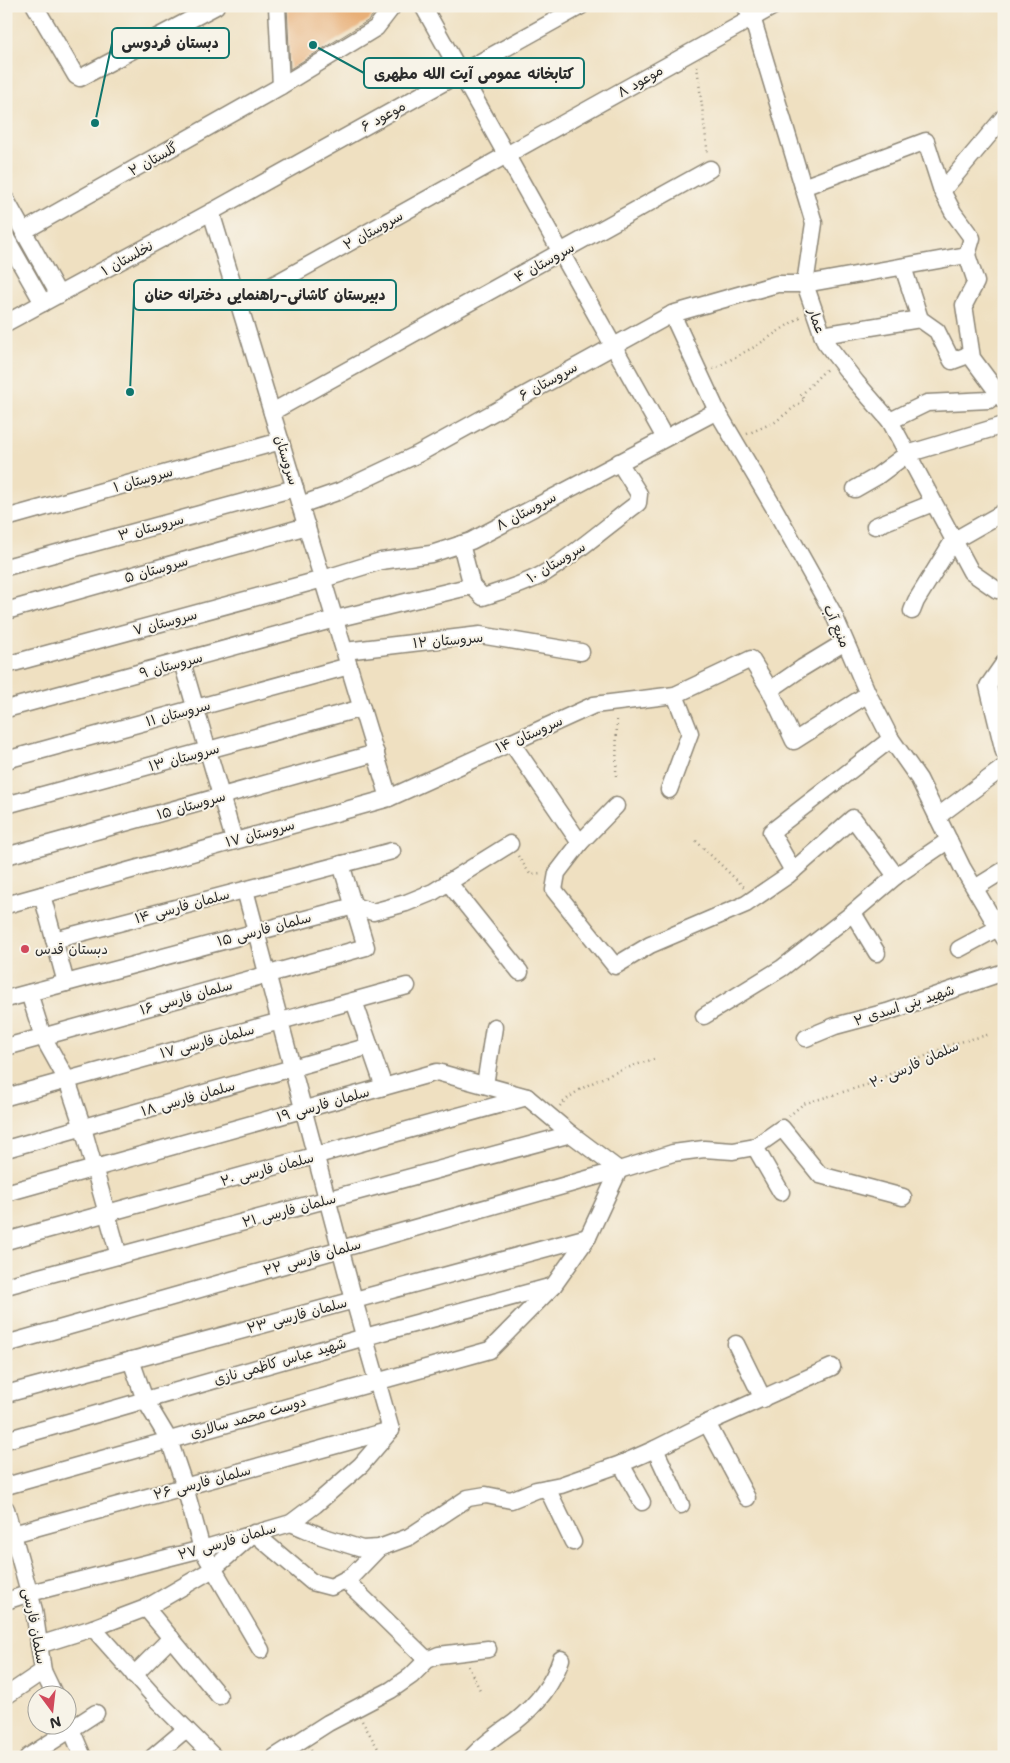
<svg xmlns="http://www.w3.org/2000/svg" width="1010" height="1763" font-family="'Shantell Sans','Playpen Sans Arabic',sans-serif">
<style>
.building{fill:#e8af77}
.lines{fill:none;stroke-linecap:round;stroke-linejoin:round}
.minor-casing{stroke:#8d8676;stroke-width:19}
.path{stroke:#8d8676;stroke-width:2.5;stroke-dasharray:1 4;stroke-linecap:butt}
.minor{stroke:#fff;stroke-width:16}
.poi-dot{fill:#d1495b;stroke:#f7f3e8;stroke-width:2}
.labels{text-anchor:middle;stroke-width:4;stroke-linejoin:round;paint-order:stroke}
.street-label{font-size:14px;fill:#2b2b2b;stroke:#f7f3e8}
.poi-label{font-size:14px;fill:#2b2b2b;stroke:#f7f3e8;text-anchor:start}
.leader{fill:none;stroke:#0f766e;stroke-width:2}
.callout-dot{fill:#0f766e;stroke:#f7f3e8;stroke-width:2}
.callout{fill:#f7f3e8;stroke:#0f766e;stroke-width:2}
.callout-label{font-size:15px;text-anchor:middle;font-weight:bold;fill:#2b2b2b}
</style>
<rect width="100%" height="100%" fill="#f7f3e8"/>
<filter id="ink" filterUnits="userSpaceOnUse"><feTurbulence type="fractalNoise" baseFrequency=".02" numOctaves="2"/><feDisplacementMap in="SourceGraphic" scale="10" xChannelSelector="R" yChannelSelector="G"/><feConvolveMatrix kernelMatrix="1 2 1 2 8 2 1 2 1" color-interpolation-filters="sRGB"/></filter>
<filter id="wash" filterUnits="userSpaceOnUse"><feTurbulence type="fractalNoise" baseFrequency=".0096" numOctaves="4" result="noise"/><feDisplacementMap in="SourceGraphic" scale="20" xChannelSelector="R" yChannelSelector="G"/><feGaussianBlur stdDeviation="1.12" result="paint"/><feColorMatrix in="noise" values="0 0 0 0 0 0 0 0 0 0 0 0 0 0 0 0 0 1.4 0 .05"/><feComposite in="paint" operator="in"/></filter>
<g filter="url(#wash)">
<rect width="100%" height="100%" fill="#efe0c1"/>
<g id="blocks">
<!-- building -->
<polygon class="building" points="287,6 380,6 369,20 290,69"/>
</g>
</g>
<g filter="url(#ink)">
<use href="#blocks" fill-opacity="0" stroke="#8d8676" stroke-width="1"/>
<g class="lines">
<defs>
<g id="minor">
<polyline points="35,6 76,76 80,78 216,6"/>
<polyline points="277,6 281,86"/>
<polyline points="423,6 665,438"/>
<polyline points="745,6 752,17 814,223 805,284 825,342 856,382 890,421 971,572 997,590"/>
<polyline points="803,187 926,141 942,191 953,212 972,238 967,255 976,282 964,305 972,358 1004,401"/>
<polyline points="942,191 1004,117"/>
<polyline points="6,200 59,295"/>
<polyline points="211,212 389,798"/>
<polyline points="24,231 281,86 376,28 393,6"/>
<polyline points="6,238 43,303"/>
<polyline points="903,267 920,319 937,331 952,361 971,354"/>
<polyline points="239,304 774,6"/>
<polyline points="672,314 717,411 773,506 833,613 868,694 891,739 919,779 962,867 1004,938"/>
<polyline points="6,323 211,212 581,6"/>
<polyline points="822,335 920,319"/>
<polyline points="272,412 710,169"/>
<polyline points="890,421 927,403 989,400"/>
<polyline points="855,489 876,477 907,454 1004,425"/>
<polyline points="300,505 340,491 418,454 672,314 777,284 805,284 967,255"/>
<polyline points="6,518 281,441"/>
<polyline points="875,526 933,503"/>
<polyline points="461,544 472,586"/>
<polyline points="6,567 295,488"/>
<polyline points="6,611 307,526"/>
<polyline points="912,611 916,601 953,541 1004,512"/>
<polyline points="345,651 480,635 581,652"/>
<polyline points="182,662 234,840"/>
<polyline points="1004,663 988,686 1004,752"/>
<polyline points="6,665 323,579 381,561 431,554 471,541 717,411"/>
<polyline points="770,690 802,668 845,642"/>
<path d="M6,709L335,619L472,586L483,597C504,590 526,584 545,573C578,552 607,526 638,503L639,494L619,462"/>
<polyline points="511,742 580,843 616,806"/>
<polyline points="6,760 349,666"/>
<polyline points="669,790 690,733 675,695"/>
<polyline points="6,805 362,708"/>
<polyline points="937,817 1004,767"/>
<polyline points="580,843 557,873 554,890 615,966 650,945 746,904 787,876 853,818 896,876"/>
<polyline points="6,856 376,753"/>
<polyline points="793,871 771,832 891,739"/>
<polyline points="448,882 520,972"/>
<polyline points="975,888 1004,870"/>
<polyline points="245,890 354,1300 391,1430"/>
<polyline points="42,895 66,983"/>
<polyline points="6,905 389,798 594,705 675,695 751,659 770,690 794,741 868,694"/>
<polyline points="853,913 877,953"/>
<polyline points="54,940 392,851"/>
<polyline points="959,949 998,928"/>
<polyline points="29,993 43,1037 67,1080 83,1128 119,1256"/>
<polyline points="6,999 354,906 373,912 406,903 433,892 510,844"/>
<polyline points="354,1001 384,1087"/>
<polyline points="704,1016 782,968 849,916 896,876 949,840"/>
<polyline points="806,1038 835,1026 887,1012 1004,972"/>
<polyline points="6,1047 366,947 341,864"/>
<polyline points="485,1085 494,1027"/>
<polyline points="6,1097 407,986"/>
<polyline points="755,1147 781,1192"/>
<polyline points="6,1149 370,1046"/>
<polyline points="6,1193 437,1072 527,1097 571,1134 619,1170"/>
<polyline points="6,1241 527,1097"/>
<polyline points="6,1286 571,1134"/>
<polyline points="6,1344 619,1170 673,1153 704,1149 733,1151 755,1147 782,1128 820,1175 903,1197"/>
<polyline points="736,1344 763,1399"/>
<polyline points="131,1360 145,1400 169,1440 185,1487 202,1549 261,1650"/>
<polyline points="6,1394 588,1237"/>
<polyline points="707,1423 747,1498"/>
<polyline points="6,1440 365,1337 553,1286"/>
<polyline points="655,1449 681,1505"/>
<polyline points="621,1464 642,1502"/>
<polyline points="6,1486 490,1350 554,1285 588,1237 619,1170"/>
<polyline points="547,1488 573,1542"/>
<polyline points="6,1509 34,1610 43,1671 6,1696"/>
<polyline points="291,1523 321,1536 362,1549 379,1548 409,1537 468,1498 486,1495 511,1500 536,1490 561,1485 621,1464 655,1449 707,1423 832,1367"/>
<polyline points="13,1534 391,1430"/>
<polyline points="345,1580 427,1660"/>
<polyline points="6,1601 30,1593 202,1549 291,1523 315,1505 361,1465 391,1430"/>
<polyline points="146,1608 219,1696"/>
<polyline points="93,1628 157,1700 214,1757"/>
<polyline points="39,1645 93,1628 146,1608 213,1569 254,1533 312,1582 331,1587 352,1576 379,1548"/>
<polyline points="43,1671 55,1696"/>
<polyline points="134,1675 171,1638"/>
<polyline points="68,1722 83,1757"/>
<polyline points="28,1757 96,1713"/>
<polyline points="153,1757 186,1729"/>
<polyline points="275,1757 328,1723 391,1690 411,1676 427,1660 439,1655 488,1649"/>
<path d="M472,1757C484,1743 500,1733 515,1722C535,1706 553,1684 561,1659"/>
</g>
</defs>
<!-- minor casing -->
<use href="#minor" class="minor-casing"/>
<!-- path -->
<g class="path">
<polyline points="697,66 708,155"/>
<polyline points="713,369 756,346 800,317"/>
<path d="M747,434L775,422L805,399L800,396C810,387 817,377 827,369"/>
<polyline points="616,776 617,716"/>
<polyline points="696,841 744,887"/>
<polyline points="518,856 530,874 543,873"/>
<path d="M560,1106C580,1083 626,1068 654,1059"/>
<polyline points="789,1116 803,1104 873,1083 912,1062 952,1044 991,1034"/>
<polyline points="468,1666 481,1692"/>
<polyline points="362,1721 383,1757"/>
<polyline points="311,1750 315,1757"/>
</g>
<!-- minor -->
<use href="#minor" class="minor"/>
</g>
</g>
<!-- markers -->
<circle class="poi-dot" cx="25" cy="949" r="5"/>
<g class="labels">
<!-- street labels -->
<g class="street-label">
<text transform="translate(640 81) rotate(-30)" y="5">موعود ۸</text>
<text transform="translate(383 116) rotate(-29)" y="5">موعود ۶</text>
<text transform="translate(153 159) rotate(-29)" y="5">گلستان ۲</text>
<text transform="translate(373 230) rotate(-29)" y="5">سروستان ۲</text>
<text transform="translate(127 258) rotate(-29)" y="5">نخلستان ۱</text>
<text transform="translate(544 262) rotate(-29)" y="5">سروستان ۴</text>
<text transform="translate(817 321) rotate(71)" y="5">عمار</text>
<text transform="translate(548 381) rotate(-29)" y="5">سروستان ۶</text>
<text transform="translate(287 460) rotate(73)" y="5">سروستان</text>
<text transform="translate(143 479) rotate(-16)" y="5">سروستان ۱</text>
<text transform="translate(526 511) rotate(-28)" y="5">سروستان ۸</text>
<text transform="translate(151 527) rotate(-15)" y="5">سروستان ۳</text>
<text transform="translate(556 562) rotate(-31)" y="5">سروستان ۱۰</text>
<text transform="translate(156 569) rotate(-16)" y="5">سروستان ۵</text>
<text transform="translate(165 622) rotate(-15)" y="5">سروستان ۷</text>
<text transform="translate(837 626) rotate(66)" y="5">منبع آب</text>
<text transform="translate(448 640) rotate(-5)" y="5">سروستان ۱۲</text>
<text transform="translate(171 665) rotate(-15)" y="5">سروستان ۹</text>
<text transform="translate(178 713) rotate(-15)" y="5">سروستان ۱۱</text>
<text transform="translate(529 734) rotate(-24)" y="5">سروستان ۱۴</text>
<text transform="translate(184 757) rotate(-15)" y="5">سروستان ۱۳</text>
<text transform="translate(191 805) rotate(-16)" y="5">سروستان ۱۵</text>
<text transform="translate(260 833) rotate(-15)" y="5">سروستان ۱۷</text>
<text transform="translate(182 906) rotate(-15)" y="5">سلمان فارسی ۱۴</text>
<text transform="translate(264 929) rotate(-15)" y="5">سلمان فارسی ۱۵</text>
<text transform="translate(186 997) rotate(-16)" y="5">سلمان فارسی ۱۶</text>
<text transform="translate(904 1005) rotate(-18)" y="5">شهید بنی اسدی ۲</text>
<text transform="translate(207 1041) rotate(-15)" y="5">سلمان فارسی ۱۷</text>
<text transform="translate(914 1064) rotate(-24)" y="5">سلمان فارسی ۲۰</text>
<text transform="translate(188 1098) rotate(-16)" y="5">سلمان فارسی ۱۸</text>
<text transform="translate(323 1104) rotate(-16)" y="5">سلمان فارسی ۱۹</text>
<text transform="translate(267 1169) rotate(-15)" y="5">سلمان فارسی ۲۰</text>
<text transform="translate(289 1210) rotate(-15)" y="5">سلمان فارسی ۲۱</text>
<text transform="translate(312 1257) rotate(-16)" y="5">سلمان فارسی ۲۲</text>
<text transform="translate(297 1315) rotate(-15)" y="5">سلمان فارسی ۲۳</text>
<text transform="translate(280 1361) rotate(-16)" y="5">شهید عباس کاظمی نازی</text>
<text transform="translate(248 1417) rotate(-16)" y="5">دوست محمد سالاری</text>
<text transform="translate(202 1482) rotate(-15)" y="5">سلمان فارسی ۲۶</text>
<text transform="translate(227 1541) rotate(-16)" y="5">سلمان فارسی ۲۷</text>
<text transform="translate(35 1626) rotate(79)" y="5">سلمان فارسی</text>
</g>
<!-- poi labels -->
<g class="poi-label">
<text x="35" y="954">دبستان قدس</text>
</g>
</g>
<!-- callouts -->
<path class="leader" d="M95 123L112 43M313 45L364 73M130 392L134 295"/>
<g class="callout-dot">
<circle cx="95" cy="123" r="5"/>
<circle cx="313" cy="45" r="5"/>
<circle cx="130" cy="392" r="5"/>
</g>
<g class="callout">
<rect x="112" y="28" width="117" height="30" rx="5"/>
<rect x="364" y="58" width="220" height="30" rx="5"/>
<rect x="134" y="280" width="262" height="30" rx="5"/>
</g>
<g class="callout-label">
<text x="170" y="48">دبستان فردوسی</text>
<text x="474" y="79">کتابخانه عمومی آیت الله مطهری</text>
<text x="265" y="300">دبیرستان کاشانی-راهنمایی دخترانه حنان</text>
</g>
<!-- margin -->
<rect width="1010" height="1763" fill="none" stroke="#f7f3e8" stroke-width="25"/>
<!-- north arrow -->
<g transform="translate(52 1710) rotate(165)"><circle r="24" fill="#f7f3e8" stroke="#a5a39c"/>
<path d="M0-4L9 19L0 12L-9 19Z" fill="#d1495b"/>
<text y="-8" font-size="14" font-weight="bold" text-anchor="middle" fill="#2b2b2b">N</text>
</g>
</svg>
